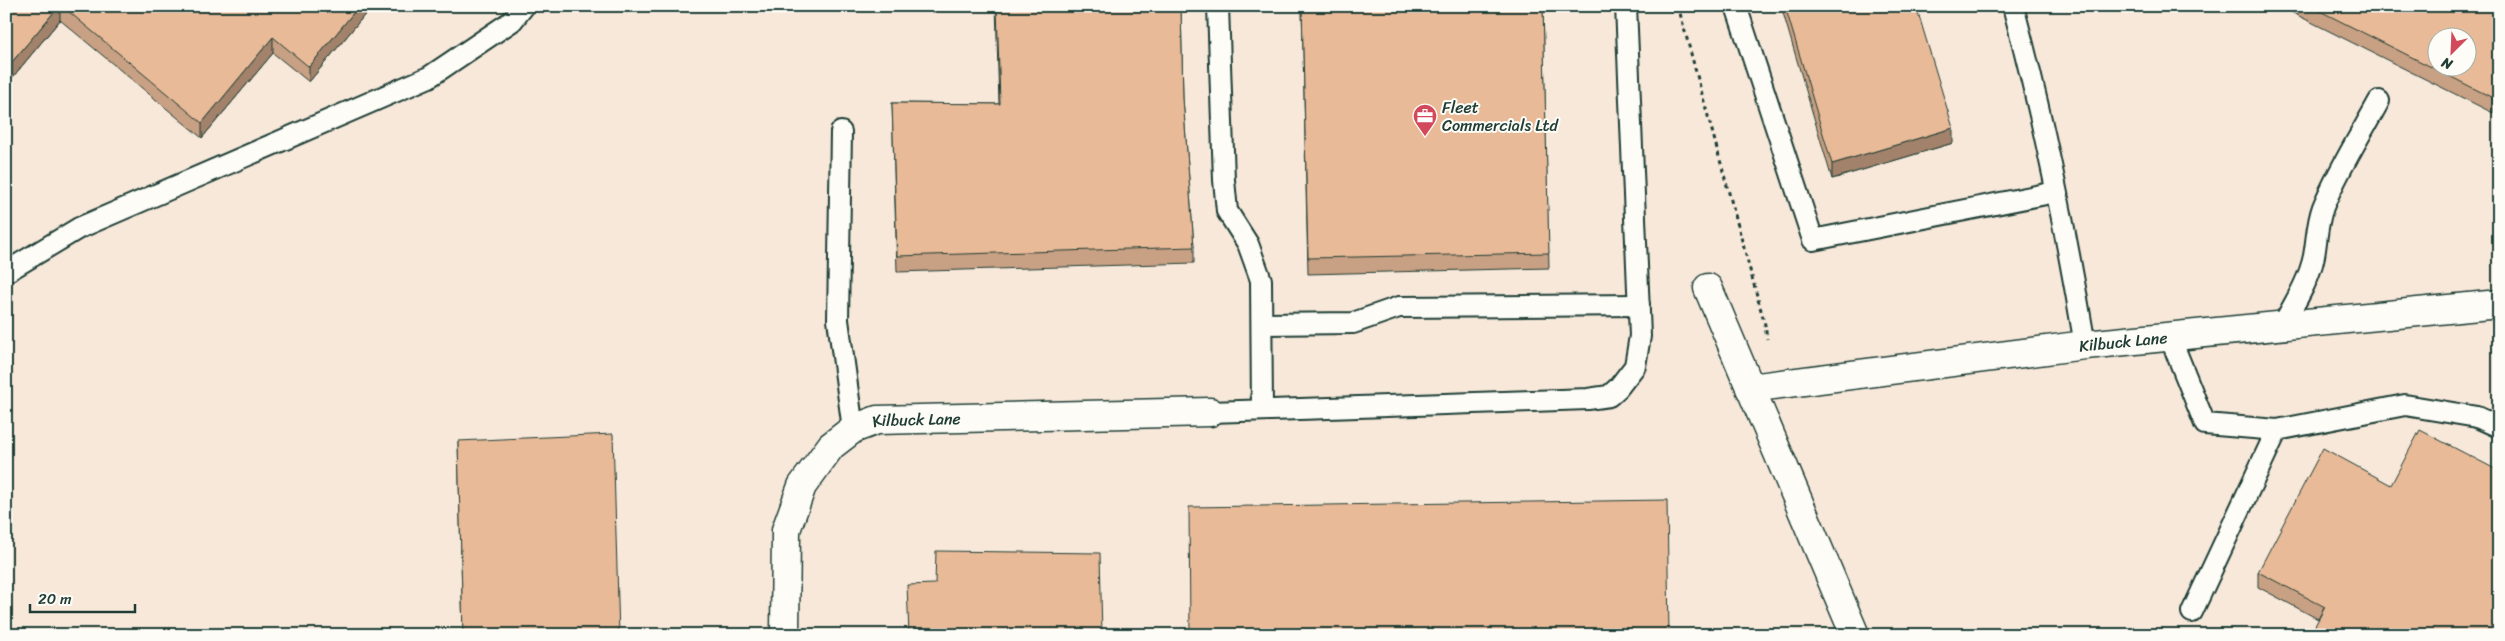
<svg xmlns="http://www.w3.org/2000/svg" width="2505" height="641" font-family="Sriracha,sans-serif">
<style>
.built{fill:#f7e8da;fill-rule:evenodd}
.lines{fill:none;stroke-linecap:round;stroke-linejoin:round}
.lane-casing{stroke:#1f3d34;stroke-width:24}
.street-casing{stroke:#1f3d34;stroke-width:31}
.path{stroke:#1f3d34;stroke-width:3;stroke-dasharray:4 4;stroke-linecap:butt}
.lane{stroke:#fdfcf7;stroke-width:20}
.street{stroke:#fdfcf7;stroke-width:28}
.wall{fill:#c8a083;stroke:#1f3d34}
.shaded-wall{fill:#a2826a;stroke:#1f3d34}
.building{fill:#e8ba98;stroke:#1f3d34;fill-rule:evenodd}
.labels{text-anchor:middle;stroke-width:4;stroke-linejoin:round;paint-order:stroke}
.poi-label{font-size:16px;fill:#1f3d34;stroke:#fdfcf7;text-anchor:start}
.street-label{font-size:16px;fill:#1f3d34;stroke:#fdfcf7}
</style>
<rect width="100%" height="100%" fill="#fdfcf7"/>
<filter id="ink" filterUnits="userSpaceOnUse"><feTurbulence type="fractalNoise" baseFrequency=".02" numOctaves="2"/><feDisplacementMap in="SourceGraphic" scale="10" xChannelSelector="R" yChannelSelector="G"/><feConvolveMatrix kernelMatrix="1 2 1 2 8 2 1 2 1" color-interpolation-filters="sRGB"/></filter>
<g filter="url(#ink)">
<!-- built -->
<path class="built" d="M6,6H2499V635H6ZM2438,38H2468V68H2438Z"/>
<g class="lines">
<defs>
<g id="lane">
<polyline points="1218,6 1224,180 1227,211 1248,244 1261,280 1262,410"/>
<polyline points="1736,6 1813,240 2056,192"/>
<path d="M2013,6C2043,118 2066,231 2085,345"/>
<polyline points="841,132 838,320 853,429"/>
<polyline points="6,272 79,228 429,77 512,21 524,6"/>
<polyline points="1262,324 1353,323 1399,307 1639,305"/>
<path d="M2282,326C2294,304 2309,281 2314,256C2317,239 2317,223 2323,207C2338,170 2360,136 2379,101"/>
<polyline points="2170,337 2205,424 2277,430 2405,405 2477,417 2499,427"/>
<polyline points="1210,412 1588,399 1609,396 1618,388 1635,366 1640,336 1626,6"/>
<polyline points="2192,612 2277,430"/>
</g>
<g id="street">
<polyline points="1708,288 1855,635"/>
<path id="s1" d="M1750,388L2085,345L2499,304"/>
<path id="s2" d="M785,635L786,530L802,486L831,446L853,429L877,420L1210,412"/>
</g>
</defs>
<!-- lane casing -->
<use href="#lane" class="lane-casing"/>
<!-- street casing -->
<use href="#street" class="street-casing"/>
<!-- path -->
<polyline class="path" points="1678,6 1765,325 1767,339"/>
<!-- lane -->
<use href="#lane" class="lane"/>
<!-- street -->
<use href="#street" class="street"/>
</g>
<!-- wall -->
<g class="wall">
<polygon points="6,6 372,6 309,82 273,53 202,138 60,20 12,78 6,73"/>
<polygon points="996,6 1181,6 1183,98 1194,247 1194,263 897,272 892,103 999,104"/>
<polygon points="1302,6 1543,6 1549,268 1308,274"/>
<polygon points="1781,6 1916,6 1953,143 1832,179"/>
<polygon points="2279,6 2499,6 2499,102 2493,113"/>
<polygon points="458,441 618,601 463,635"/>
<polygon points="2391,485 2318,619 2258,587 2258,572"/>
</g>
<!-- shaded-wall -->
<g class="shaded-wall">
<polygon points="59,6 60,6 60,20 12,78 12,62"/>
<polygon points="359,6 372,6 309,82 309,67"/>
<polygon points="273,37 273,53 202,138 202,123"/>
<polygon points="2499,87 2499,102 2493,113 2493,98"/>
<polygon points="1953,128 1953,143 1832,179 1832,164"/>
</g>
<!-- building -->
<g class="building">
<polygon points="6,6 59,6 12,62 6,58"/>
<polygon points="62,6 359,6 309,67 273,37 202,123"/>
<polygon points="997,6 1181,6 1183,98 1194,247 897,256 892,103 1000,104"/>
<polygon points="1302,6 1543,6 1549,253 1308,258"/>
<polygon points="1785,6 1916,6 1953,128 1832,164"/>
<path d="M2310,6H2499V87L2493,98ZM2438,38H2468V68H2438Z"/>
<polygon points="2420,430 2499,471 2499,635 2310,635 2325,607 2258,572 2323,448 2391,485"/>
<polygon points="613,434 619,635 463,635 458,441"/>
<polygon points="1667,500 1669,635 1190,635 1189,507"/>
<polygon points="936,551 1100,553 1102,635 909,635 907,585 935,584"/>
</g>
</g>
<!-- icons -->
<defs>
<symbol id="office-pin" viewBox="-11 -11 22 30"><path d="M0 17L-7.5 6A9.5 9.5 0 1 1 7.5 6Z" fill="#d1495b" stroke="#fdfcf7"/><path d="M-6-3h4V-5.5h4V-3h4V5H-6ZM-1-4.5V-3h2v-1.5ZM-6 0V1H6V0Z" fill="#fff"/></symbol>
</defs>
<g fill-rule="evenodd">
<use href="#office-pin" x="1411" y="102" width="28" height="38"/>
</g>
<g class="labels">
<!-- poi labels -->
<g class="poi-label">
<text x="1442" y="113">Fleet<tspan x="1442" dy="18">Commercials Ltd</tspan></text>
</g>
<!-- street labels -->
<g class="street-label">
<text dy="6" stroke="none"><textPath href="#s1" startOffset="376">Kilbuck Lane</textPath></text>
<text dy="6" stroke="none"><textPath href="#s2" startOffset="294">Kilbuck Lane</textPath></text>
</g>
</g>
<!-- margin -->
<rect width="2505" height="641" fill="none" stroke="#fdfcf7" stroke-width="25"/>
<rect x="12" y="12" width="2480" height="616" fill="none" stroke="#1f3d34" stroke-width="2" filter="url(#ink)"/>
<!-- north arrow -->
<g transform="translate(2452 52) rotate(204)"><circle r="24" fill="#fdfcf7" stroke="#a4b0a9"/>
<path d="M0-4L9 19L0 12L-9 19Z" fill="#d1495b"/>
<text y="-8" font-size="14" font-weight="bold" text-anchor="middle" fill="#1f3d34">N</text>
</g>
<!-- scale -->
<path d="M30 604v8h105v-8" fill="none" stroke="#1f3d34" stroke-width="2.5"/>
<text x="38" y="604" font-size="15" fill="#1f3d34" stroke="#fdfcf7" stroke-width="4" paint-order="stroke">20 m</text>
</svg>
